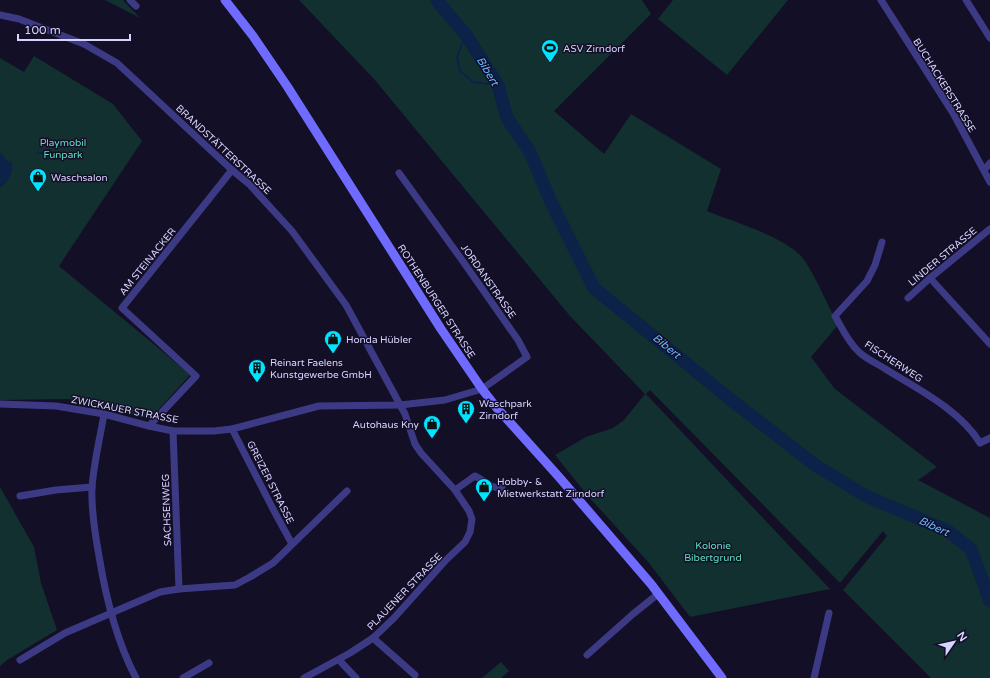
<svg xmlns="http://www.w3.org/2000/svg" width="990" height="678" font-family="'Varela Round',sans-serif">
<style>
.green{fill:#12302f}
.water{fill:#0c2248}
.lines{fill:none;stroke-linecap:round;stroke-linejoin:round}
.stream{stroke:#0c2248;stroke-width:2}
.river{stroke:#0c2248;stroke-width:13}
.minor{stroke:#3d3a85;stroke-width:7}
.secondary{stroke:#6f6bff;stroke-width:9}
.labels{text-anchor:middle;stroke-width:3;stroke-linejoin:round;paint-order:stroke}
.poi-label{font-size:10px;fill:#d9d4ff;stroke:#130f26;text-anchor:start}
.street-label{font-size:10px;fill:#d9d4ff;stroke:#130f26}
.park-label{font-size:10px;fill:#5fe0c0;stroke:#130f26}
.water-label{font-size:11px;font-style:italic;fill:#62b6ff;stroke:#130f26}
</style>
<rect width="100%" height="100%" fill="#130f26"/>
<!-- green -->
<g class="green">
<polygon points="105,0 123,0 140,18"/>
<path d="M299,0H642L651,14L554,111L604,154L631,114L721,169L707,211C734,222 790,238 805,261C818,281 827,304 838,325L811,357L835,389L937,467L918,480L990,518V678H931L843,590L887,536L883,531L840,583L650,390L646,394L830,589L690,617L649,563L588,496L555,455L586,437L613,428L624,420L645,394L570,316L374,79Z"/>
<polygon points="673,0 788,0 727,75 658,19"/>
<polygon points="34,56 113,104 142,141 59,266 162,351 190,375 150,419 69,399 0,400 0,58 24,72"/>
<polygon points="0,487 34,547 41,583 57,630 7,660 0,666"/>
<polygon points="501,662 509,671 501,678 482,678"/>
</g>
<!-- water -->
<path class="water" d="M0,153C4,154 5,159 8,162L11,161C16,170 7,183 0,188Z"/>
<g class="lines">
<!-- stream -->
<g class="stream">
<polyline points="466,35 457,57 460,71 473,82 498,85"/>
<polyline points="37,153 45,153 51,152"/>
<polyline points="42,153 48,160"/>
</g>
<!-- river -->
<polyline class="river" points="437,0 438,2 466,35 498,85 507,118 530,152 550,200 594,288 730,399 815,465 866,496 948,531 971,549 990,601"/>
<!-- minor -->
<g class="minor">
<polyline points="130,0 136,6"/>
<polyline points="881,0 953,113 990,182"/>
<polyline points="966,0 990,38"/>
<polyline points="0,15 19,19 84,44 117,63 232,170 249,184 292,231 346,305 405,414 415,444 421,453 455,490 469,511 472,519 470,532 465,542 446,560 394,618 373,638 350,653 304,678"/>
<polyline points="984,170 990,163"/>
<path d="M882,242L875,265L867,281L835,316C842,328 848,342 859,352C866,359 878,364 887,370C918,389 961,411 980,443L990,438"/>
<polyline points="930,278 990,344"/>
<polyline points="908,298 930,278 990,229"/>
<polyline points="0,404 56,406 104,414 149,426 173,431 214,431 232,429 319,406 400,405 445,400 482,389 527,357 518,340 462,260 399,173"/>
<path d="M104,414C100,438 94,462 92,487C91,509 95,534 99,556C106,599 116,640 136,678"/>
<polyline points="149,426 196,376 122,308 232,170"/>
<polyline points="232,429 273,509 292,544"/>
<polyline points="173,431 179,589"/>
<path d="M455,490L472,478L475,476C486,481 488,488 502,488"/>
<polyline points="20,496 56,490 92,487"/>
<polyline points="373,638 415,675"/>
<polyline points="587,655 633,614 658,594"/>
<polyline points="20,660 65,633 160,592 179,589 235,585 250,577 273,563 347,491"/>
<polyline points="339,660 356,678"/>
<polyline points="183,678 209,663"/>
<polyline points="814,678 829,613"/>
</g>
<!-- secondary -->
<polyline class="secondary" points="225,0 253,36 287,86 441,329 482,389 496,407 559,477 651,584 722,678"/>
</g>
<!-- icons -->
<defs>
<symbol id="stadium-pin" viewBox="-11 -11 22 30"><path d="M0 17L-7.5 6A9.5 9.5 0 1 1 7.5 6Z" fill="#00e5ff" stroke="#130f26"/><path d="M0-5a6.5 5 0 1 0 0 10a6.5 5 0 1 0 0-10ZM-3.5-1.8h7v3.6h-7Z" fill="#111"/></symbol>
<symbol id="shop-pin" viewBox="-11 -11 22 30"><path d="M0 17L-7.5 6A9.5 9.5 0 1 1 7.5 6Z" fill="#00e5ff" stroke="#130f26"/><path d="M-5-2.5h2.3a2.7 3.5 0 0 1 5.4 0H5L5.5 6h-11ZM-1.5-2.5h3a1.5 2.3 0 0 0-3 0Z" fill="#111"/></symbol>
<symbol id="building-pin" viewBox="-11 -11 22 30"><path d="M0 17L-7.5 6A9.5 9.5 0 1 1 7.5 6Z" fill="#00e5ff" stroke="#130f26"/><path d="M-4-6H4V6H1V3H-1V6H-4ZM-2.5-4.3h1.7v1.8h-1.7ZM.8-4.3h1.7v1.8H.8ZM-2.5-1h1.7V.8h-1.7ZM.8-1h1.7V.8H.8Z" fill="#111"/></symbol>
</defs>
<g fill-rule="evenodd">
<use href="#stadium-pin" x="540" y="38" width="20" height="27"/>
<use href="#shop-pin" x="28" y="167" width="20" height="27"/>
<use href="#shop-pin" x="323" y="329" width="20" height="27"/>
<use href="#building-pin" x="247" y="358" width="20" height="27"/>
<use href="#building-pin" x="456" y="399" width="20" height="27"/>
<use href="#shop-pin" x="422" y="414" width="20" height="27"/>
<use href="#shop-pin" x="474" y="477" width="20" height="27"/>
</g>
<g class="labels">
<!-- poi labels -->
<g class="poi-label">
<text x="563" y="52">ASV Zirndorf</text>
<text x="51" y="181">Waschsalon</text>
<text x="346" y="343">Honda Hübler</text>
<text x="270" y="366">Reinart Faelens<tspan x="270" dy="12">Kunstgewerbe GmbH</tspan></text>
<text x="479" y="407">Waschpark<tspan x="479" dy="12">Zirndorf</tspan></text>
<text x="419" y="428" text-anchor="end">Autohaus Kny</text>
<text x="497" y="485">Hobby- &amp;<tspan x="497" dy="12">Mietwerkstatt Zirndorf</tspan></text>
</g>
<!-- street labels -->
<g class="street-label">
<text transform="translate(945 85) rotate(58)" y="4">BUCHACKERSTRASSE</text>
<text transform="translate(224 149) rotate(43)" y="4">BRANDSTÄTTERSTRASSE</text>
<text transform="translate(942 256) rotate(-40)" y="4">LINDER STRASSE</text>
<text transform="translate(147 261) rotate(-51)" y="4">AM STEINACKER</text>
<text transform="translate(489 281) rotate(55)" y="4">JORDANSTRASSE</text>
<text transform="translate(437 301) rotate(57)" y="4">ROTHENBURGER STRASSE</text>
<text transform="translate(894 361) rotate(33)" y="4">FISCHERWEG</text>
<text transform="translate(125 409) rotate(11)" y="4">ZWICKAUER STRASSE</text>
<text transform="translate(271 482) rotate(63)" y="4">GREIZER STRASSE</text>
<text transform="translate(166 510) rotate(-92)" y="4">SACHSENWEG</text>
<text transform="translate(404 591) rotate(-46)" y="4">PLAUENER STRASSE</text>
</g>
<!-- park labels -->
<g class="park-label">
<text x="63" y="146">Playmobil<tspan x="63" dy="12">Funpark</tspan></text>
<text x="713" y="549">Kolonie<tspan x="713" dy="12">Bibertgrund</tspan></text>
</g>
<!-- water labels -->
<g class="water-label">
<text transform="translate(488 71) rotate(59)" y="4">Bibert</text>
<text transform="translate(667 346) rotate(39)" y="4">Bibert</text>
<text transform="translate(934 526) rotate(25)" y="4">Bibert</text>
</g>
</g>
<!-- north arrow -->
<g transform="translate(954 642) rotate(56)" stroke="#130f26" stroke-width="3" paint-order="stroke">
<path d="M0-3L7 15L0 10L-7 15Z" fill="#d9d4ff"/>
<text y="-6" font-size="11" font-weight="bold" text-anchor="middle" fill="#d9d4ff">N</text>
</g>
<!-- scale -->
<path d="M18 34v6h112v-6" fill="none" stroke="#d9d4ff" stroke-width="2"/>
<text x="24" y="34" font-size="12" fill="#d9d4ff" stroke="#130f26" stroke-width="3" paint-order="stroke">100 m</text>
</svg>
